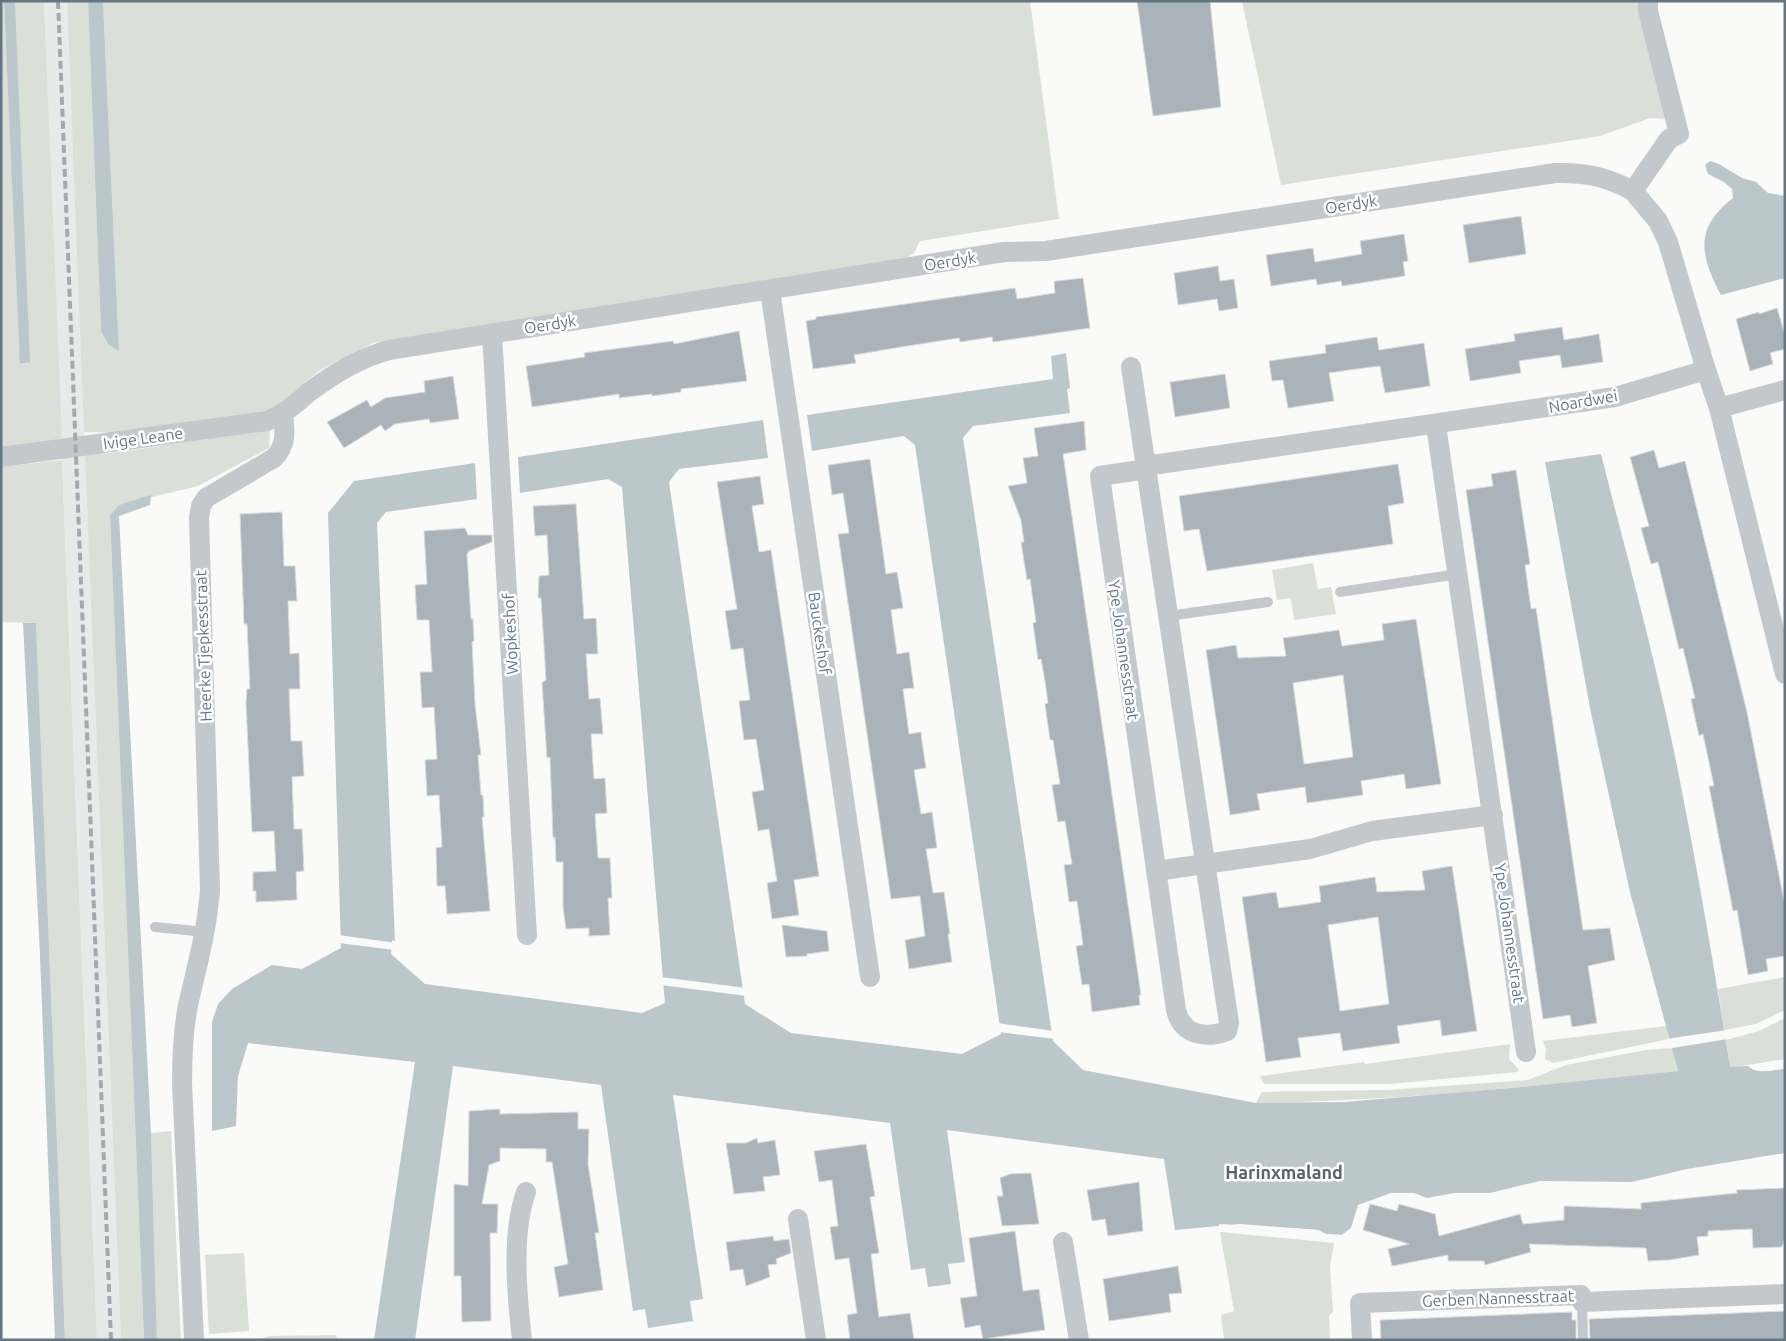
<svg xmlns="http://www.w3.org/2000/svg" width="1786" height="1341" font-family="Ubuntu,sans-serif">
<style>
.built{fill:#e8e9e9}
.green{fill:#dadfd7}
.water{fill:#bbc7cb}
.pier{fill:#fafaf8}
.building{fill:#aab3b9;stroke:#dcdcda;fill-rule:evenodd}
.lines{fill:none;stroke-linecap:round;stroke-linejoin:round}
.lane{stroke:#c3c8cc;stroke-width:10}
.street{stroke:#c3c8cc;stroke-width:20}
.rail{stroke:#a2aab0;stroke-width:4;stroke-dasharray:8 4;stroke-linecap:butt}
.labels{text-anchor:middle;stroke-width:5;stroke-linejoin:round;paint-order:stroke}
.street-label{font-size:16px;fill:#657683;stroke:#fff}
.neighbourhood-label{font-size:18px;font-weight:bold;fill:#57646e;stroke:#fff}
</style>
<rect width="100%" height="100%" fill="#fafaf8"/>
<!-- built -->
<polygon class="built" points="44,1 67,1 121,1340 97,1340"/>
<!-- green -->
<g class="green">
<polygon points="1,1 4,1 21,364 29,362 15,1 44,1 62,438 40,446 1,451"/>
<polygon points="67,1 88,1 101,331 119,351 103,1 1030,1 1059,219 920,241 914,253 906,258 373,343 320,370 272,410 239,417 123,433 84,432"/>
<polygon points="1242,1 1639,1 1639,16 1666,119 1650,118 1600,136 1281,185"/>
<polygon points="270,430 269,448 198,486 119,505 110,515 144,1340 121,1340 85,454 111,453"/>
<polygon points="62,460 97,1340 65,1340 36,623 1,622 1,467"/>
<polygon points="1313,563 1318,589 1331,587 1336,614 1294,620 1291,598 1277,600 1272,570"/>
<polygon points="1785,977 1785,1010 1756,1024 1724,1030 1718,989"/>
<polygon points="1785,1018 1785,1059 1730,1068 1726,1040 1759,1031"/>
<polygon points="1666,1026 1669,1039 1553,1063 1545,1059 1546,1049 1543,1041"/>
<polygon points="1510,1044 1509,1059 1519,1070 1517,1072 1389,1084 1264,1084 1260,1076 1364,1062 1365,1064"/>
<path d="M1672,1048L1678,1071C1537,1086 1397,1101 1256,1103L1262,1092L1387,1090L1528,1080L1566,1065L1646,1050Z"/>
<polygon points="171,1131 181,1340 157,1340 151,1133"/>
<polygon points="1220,1232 1334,1243 1330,1267 1333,1312 1329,1316 1330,1340 1224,1340 1221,1315 1234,1311"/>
<polygon points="244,1253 249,1331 209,1334 205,1255"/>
<polygon points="336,1335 338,1340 258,1340 269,1336"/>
</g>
<!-- water -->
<g class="water">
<polygon points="4,1 15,1 30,362 20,364"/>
<polygon points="88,1 103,1 119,351 108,344 101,331"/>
<path d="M1710,161L1719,164L1742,178L1756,182L1768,193L1785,196V278L1721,295C1700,256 1694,228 1733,198L1732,189L1724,182L1708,174L1705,165Z"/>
<path d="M1066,353L1070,388L1067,389L1070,413L973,426L963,438L1053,1041L1083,1070L1256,1103L1344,1102L1511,1088L1678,1071L1630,892L1591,713L1545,462L1601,454C1627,557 1656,661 1677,766C1697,866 1714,966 1730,1067L1748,1066C1757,1075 1773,1070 1785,1069V1153L1687,1169L1632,1182L1540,1181L1490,1193H1454L1427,1198L1414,1193H1391L1358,1205L1351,1228L1342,1235L1326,1234L1318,1230L1240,1224L1175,1230L1164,1159L947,1130L965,1262L948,1264L951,1284L928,1287L925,1268L911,1270L890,1123L673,1095L703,1299L690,1301L693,1321L648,1328L645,1309L633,1311L601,1085L453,1066L415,1340H374L415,1062L248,1043L238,1076L236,1126L212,1131V1022L218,1004L232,989L272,965L302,969L341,948L328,513L354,481L475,463L477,499L386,512L377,523L395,941L392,940L391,954L425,984L642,1013L665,1003L622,487L608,479L520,493L518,457L763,420L768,458L679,469L669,482L745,1004L791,1033L962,1054L1001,1034L915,445L904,436L812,451L807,415L1053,379L1051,356Z"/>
<polygon points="151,495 150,505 119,516 151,1133 157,1340 144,1340 110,515 119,505"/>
<polygon points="23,623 36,623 65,1340 55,1340 40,955"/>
</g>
<!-- pier -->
<g class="pier">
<polygon points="338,935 397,943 394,943 394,950 339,943"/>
<polygon points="661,977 746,988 747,996 661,985"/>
<polygon points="997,1023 1054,1031 1055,1039 998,1032"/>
<polygon points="1727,1030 1728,1039 1672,1048 1669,1049 1666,1039"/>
<polygon points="1219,1224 1318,1230 1326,1234 1342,1235 1351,1228 1351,1231 1342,1237 1326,1236 1317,1232 1219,1227"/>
</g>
<!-- building -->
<g class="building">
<polygon points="1137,1 1210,1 1221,107 1153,116"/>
<polygon points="1521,216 1526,254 1469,263 1463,225"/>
<polygon points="1404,234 1408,261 1403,262 1405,276 1342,286 1341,281 1317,285 1316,279 1271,286 1266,255 1313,248 1315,262 1362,254 1360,241"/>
<polygon points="1218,266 1220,281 1234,279 1238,308 1219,311 1217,299 1178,305 1174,273"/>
<polygon points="1083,278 1090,328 993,342 992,337 960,342 959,338 901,347 854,355 856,363 813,369 806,321 816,319 816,317 1015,288 1017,299 1055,293 1054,282 1056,281"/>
<polygon points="1777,308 1785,335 1785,349 1770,353 1773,364 1750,371 1736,319 1759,312 1759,314"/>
<polygon points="1562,327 1564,340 1599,334 1603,362 1562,368 1560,355 1519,361 1521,373 1470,381 1465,349 1515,341 1514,334"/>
<polygon points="739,331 747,381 681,389 681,392 652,396 652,394 619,398 619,394 532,407 526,366 585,357 584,353 673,341 674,344"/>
<polygon points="1377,337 1379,350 1424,343 1430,386 1385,393 1380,366 1349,370 1329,373 1334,401 1288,408 1283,380 1272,381 1269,361 1326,353 1325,345"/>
<polygon points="1225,374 1230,408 1175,417 1170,382"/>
<polygon points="453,376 459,419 430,423 429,419 395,424 385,431 381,425 344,448 327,422 367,400 371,407 385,398 425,392 424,381"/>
<polygon points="1084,421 1086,450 1063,454 1141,995 1139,995 1140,1005 1092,1012 1089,984 1082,985 1076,946 1083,945 1077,901 1069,902 1064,865 1072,864 1065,821 1058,822 1052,785 1060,784 1053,740 1050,740 1045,704 1048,703 1045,681 1041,659 1038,660 1033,623 1036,622 1033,600 1030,579 1027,580 1021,542 1024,542 1021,520 1008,486 1027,483 1023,458 1038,456 1034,428"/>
<polygon points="1654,450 1659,468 1685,461 1747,712 1785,906 1785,956 1766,959 1768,971 1748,975 1737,910 1733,911 1709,786 1714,786 1703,734 1699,736 1691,699 1695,698 1683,648 1679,649 1658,562 1651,564 1641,528 1649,526 1630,457"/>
<polygon points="870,459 886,574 897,572 903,608 891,610 897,654 909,652 914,688 903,689 909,734 921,732 922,742 926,768 914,770 921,814 932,812 937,848 926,849 933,893 944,892 950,934 948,934 952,962 909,969 905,940 925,936 920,896 891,899 838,534 849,533 843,493 832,495 828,465"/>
<polygon points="1398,464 1404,503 1388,506 1393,544 1207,571 1199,529 1184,531 1179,496"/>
<polygon points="1516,470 1530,564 1525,565 1531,609 1536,608 1583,930 1610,928 1615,960 1588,966 1597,1023 1572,1027 1570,1015 1543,1019 1466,490 1493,486 1491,474"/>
<polygon points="760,476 764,504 752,506 759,552 771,550 819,876 794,880 799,915 772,919 767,883 777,881 769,829 758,831 752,792 764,790 756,739 744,740 742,726 739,701 750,700 743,648 731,650 725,611 737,609 717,482"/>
<polygon points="576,504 584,619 596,618 598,654 586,654 589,699 600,698 603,734 591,734 594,779 605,778 607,813 595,814 598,858 610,858 612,898 608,898 610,935 589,936 589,928 566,929 563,907 563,862 556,862 555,837 553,838 550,757 547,758 542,683 546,680 541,598 538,598 539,576 549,575 547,535 535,536 533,506"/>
<polygon points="282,512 284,566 295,566 297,601 288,601 290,654 299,653 300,689 289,689 291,741 302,741 304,776 292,777 294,829 302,829 304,871 296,872 297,900 256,902 256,891 253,891 253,872 276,871 274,831 252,832 246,703 247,689 250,689 247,624 244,624 240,514"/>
<polygon points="465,528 468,535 492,535 492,542 469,551 467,554 471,619 473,619 474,641 472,642 475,704 481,755 478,755 481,795 483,795 484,817 482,817 490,911 447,914 445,886 437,886 436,848 442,847 439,795 427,796 425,760 437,759 434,707 422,708 420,672 432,672 429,620 417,620 415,585 427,584 424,531"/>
<path d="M1416,619L1441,784L1406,789L1404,774L1361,781L1363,795L1307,803L1305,787L1257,794L1260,810L1230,815L1206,650L1236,645L1238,658L1286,656L1283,638L1339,630L1342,646L1384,640L1382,624ZM1343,675L1353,757L1304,764L1293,683Z"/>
<path d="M1452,866L1477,1031L1442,1036L1440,1020L1397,1026L1400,1043L1343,1051L1340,1033L1298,1038L1301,1057L1266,1062L1242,897L1276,892L1279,908L1321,902L1319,886L1375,877L1377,892L1425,890L1422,871ZM1378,917L1389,1004L1340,1011L1328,925Z"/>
<polygon points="782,925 827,931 829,951 807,954 807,956 786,957"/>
<polygon points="500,1109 500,1114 578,1112 578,1129 589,1129 588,1164 599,1233 595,1233 603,1290 559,1297 554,1267 568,1264 552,1162 546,1162 546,1149 500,1148 500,1161 489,1165 482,1204 498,1204 497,1233 490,1233 491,1321 462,1322 461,1276 454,1276 454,1184 468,1186 469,1111"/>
<polygon points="757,1138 758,1143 775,1140 780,1175 763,1177 765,1191 734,1194 726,1143 746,1143"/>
<polygon points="866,1144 875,1196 870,1197 879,1253 871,1254 879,1317 910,1313 914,1340 850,1340 847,1315 857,1313 849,1258 835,1260 830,1227 838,1226 832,1180 819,1182 814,1151"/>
<polygon points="1031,1173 1039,1224 1002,1226 997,1196 1003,1196 1000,1178 1010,1174"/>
<polygon points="1139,1182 1143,1231 1108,1236 1105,1219 1092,1221 1087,1190"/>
<polygon points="1785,1188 1785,1237 1782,1247 1753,1248 1752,1229 1708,1231 1708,1236 1697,1237 1699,1255 1669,1260 1648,1261 1646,1248 1529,1244 1531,1252 1485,1265 1484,1261 1448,1261 1448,1255 1392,1266 1388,1249 1409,1244 1363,1230 1370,1204 1397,1211 1399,1204 1435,1214 1439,1236 1520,1214 1523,1224 1564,1220 1564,1206 1641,1209 1641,1203 1737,1193 1736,1190"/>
<polygon points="1015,1231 1023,1291 1039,1289 1045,1330 983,1339 980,1325 965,1328 960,1298 977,1296 969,1238"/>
<polygon points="773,1236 774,1241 789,1239 791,1253 776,1259 777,1264 768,1265 770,1277 746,1286 743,1269 730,1271 726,1242"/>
<polygon points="1178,1266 1182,1293 1169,1294 1171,1312 1109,1321 1103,1279"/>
<polygon points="1785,1311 1785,1340 1590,1340 1589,1319"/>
<polygon points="1572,1312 1572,1320 1576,1320 1576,1340 1381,1340 1380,1320"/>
</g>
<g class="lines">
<!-- lane -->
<g class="lane">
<polyline points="1340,592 1458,574"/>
<polyline points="1168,616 1268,602"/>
<polyline points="155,927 206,932"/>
<polyline points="1582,1302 1583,1340"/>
</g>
<!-- street -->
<g class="street">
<polyline points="1633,191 1658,221 1668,242 1706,370"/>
<polyline points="770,290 870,977"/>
<polyline points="492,333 527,935"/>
<path d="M1131,367L1229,1023L1227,1031C1205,1039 1182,1035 1176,1010L1100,476L1147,469"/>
<polyline points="1719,408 1785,390"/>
<polyline points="1436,425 1526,1052"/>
<path d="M1,457L267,421C283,415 295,404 308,393C333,374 359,358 389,350L1004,252L1046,251L1555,173C1585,172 1607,177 1633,191L1669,139L1679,134L1648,11V1"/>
<polyline points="1146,466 1615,397 1706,370 1719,408 1785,674"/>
<polyline points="1156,871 1310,849 1372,831 1493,815"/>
<polyline points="798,1219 816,1340"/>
<polyline points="1063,1242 1079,1340"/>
<path d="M194,1340L182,1083C182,1056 183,1031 188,1005C197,966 207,930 210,890L199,517L201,506L206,498L274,458C287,445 285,431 283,414"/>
<path d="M522,1340C517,1296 511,1234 526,1192"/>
<polyline points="1362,1340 1360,1303 1581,1295 1582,1302 1785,1294"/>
</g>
<!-- rail -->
<polyline class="rail" points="58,1 111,1340"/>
</g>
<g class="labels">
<!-- street labels -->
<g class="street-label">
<text transform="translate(1351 204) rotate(-9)" y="6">Oerdyk</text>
<text transform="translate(950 261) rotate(-9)" y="6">Oerdyk</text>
<text transform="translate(550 324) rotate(-9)" y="6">Oerdyk</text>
<text transform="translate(1583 401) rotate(-10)" y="6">Noardwei</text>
<text transform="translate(143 438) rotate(-8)" y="6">Ivige Leane</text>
<text transform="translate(820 633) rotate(82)" y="6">Bauckeshof</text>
<text transform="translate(510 634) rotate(-93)" y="6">Wopkeshof</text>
<text transform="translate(203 646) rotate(-92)" y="6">Heerke Tjepkesstraat</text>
<text transform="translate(1124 650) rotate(82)" y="6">Ype Johannesstraat</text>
<text transform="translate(1510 933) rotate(82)" y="6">Ype Johannesstraat</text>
<text transform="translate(1498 1298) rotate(-2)" y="6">Gerben Nannesstraat</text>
</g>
<!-- neighbourhood labels -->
<g class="neighbourhood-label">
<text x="1284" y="1179">Harinxmaland</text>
</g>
</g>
<!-- border -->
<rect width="1786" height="1341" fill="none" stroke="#657683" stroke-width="5"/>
</svg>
